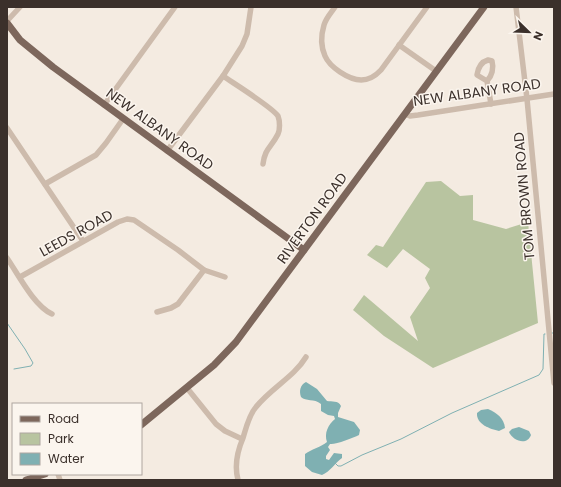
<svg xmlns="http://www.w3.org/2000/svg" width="561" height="487" font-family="Poppins,sans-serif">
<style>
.green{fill:#b8c4a0}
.water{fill:#7fb0b2}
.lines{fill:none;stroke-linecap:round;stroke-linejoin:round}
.stream{stroke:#7fb0b2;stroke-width:1}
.minor{stroke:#cdbbac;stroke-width:5.5}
.major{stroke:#7d675c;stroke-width:7}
.labels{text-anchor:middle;stroke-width:3;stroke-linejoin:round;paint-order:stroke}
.street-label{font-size:14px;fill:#3b302b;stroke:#fbf5ee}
</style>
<rect width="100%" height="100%" fill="#f4ebe1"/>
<!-- green -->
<polygon class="green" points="441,181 460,196 473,195 473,220 506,229 528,222 538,323 433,368 384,336 353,310 364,295 418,341 410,317 430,288 425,278 430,269 403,249 387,268 367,255 376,245 383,247 426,182"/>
<!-- water -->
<g class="water">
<path d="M306,382L317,389L327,401C332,402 338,400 341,406L338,413V417L354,422L360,430L359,435C353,438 335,445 330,444L328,447L330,450L326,456V459L329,460L334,453L342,454V458C335,463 330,472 322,475L312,472L305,466V454C312,449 321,447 327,442C324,433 328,425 335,419L334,416L328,415L321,411V404C314,398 306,402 301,397C299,391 300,385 306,382Z"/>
<path d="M488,409C497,413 504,418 505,428L499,431C490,429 476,424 477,413L481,410Z"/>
<path d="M519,427L529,431L531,435C527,446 513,441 509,432L512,429Z"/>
</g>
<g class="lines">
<!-- stream -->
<g class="stream">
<polyline points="7,323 25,349 33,363 31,366 14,369"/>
<polyline points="552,333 554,333"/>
<polyline points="335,463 338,466 341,466 362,455 401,439 452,413 539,375 543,369 544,334 545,334"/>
</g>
<!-- minor -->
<g class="minor">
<path d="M335,7C331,13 326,18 324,25C321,35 321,47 325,56C328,63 334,68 340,72C355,82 368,84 381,70L427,7"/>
<polyline points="516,7 527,99 554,383"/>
<polyline points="7,21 20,7"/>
<polyline points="399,45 436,71"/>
<path d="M223,76C233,83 272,107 278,116C280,121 280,130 278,134C271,148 265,148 263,164"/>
<path d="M487,81C492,76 494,68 492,61L488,60C481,62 478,68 477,75L487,81L491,104"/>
<polyline points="104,105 175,7"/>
<polyline points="405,114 410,116 418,115 554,94"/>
<polyline points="7,128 83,241"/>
<polyline points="167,151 223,76 242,46 247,34 251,7"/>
<polyline points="45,184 96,155 106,143 123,119"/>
<path d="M7,258C18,274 34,306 52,314"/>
<polyline points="20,277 118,222 127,219 134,220 178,250 204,270 225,277"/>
<polyline points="157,312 171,308 178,304 204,270"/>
<polyline points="187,388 216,424 225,431 242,439"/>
<polyline points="58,474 60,480"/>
<path d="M238,480C234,465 237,452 243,438C246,428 249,415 256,407C271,388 294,377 306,357"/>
</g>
<!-- major -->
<g class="major">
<polyline points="7,23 20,40 53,67 304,250"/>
<polyline points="141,425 214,365 236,342 484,7"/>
<polyline points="26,480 45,474"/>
</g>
</g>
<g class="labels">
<!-- street labels -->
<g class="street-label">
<text transform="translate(477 92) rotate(-8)" y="5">NEW ALBANY ROAD</text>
<text transform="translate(160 129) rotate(36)" y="5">NEW ALBANY ROAD</text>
<text transform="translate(524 196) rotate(-95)" y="5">TOM BROWN ROAD</text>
<text transform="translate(312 218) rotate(-54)" y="5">RIVERTON ROAD</text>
<text transform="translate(76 233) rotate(-29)" y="5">LEEDS ROAD</text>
</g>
</g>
<!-- border -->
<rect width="561" height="487" fill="none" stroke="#3b302b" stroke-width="16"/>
<!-- legend -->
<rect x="12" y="403" width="130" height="72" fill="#fbf5ee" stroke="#aea6a0"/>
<rect x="20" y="416" width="20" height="6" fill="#7d675c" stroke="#aea6a0"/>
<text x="48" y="423" font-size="12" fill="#3b302b">Road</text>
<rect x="20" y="433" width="20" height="12" fill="#b8c4a0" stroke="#aea6a0"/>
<text x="48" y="443" font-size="12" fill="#3b302b">Park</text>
<rect x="20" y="453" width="20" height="12" fill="#7fb0b2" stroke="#aea6a0"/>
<text x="48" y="463" font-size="12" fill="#3b302b">Water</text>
<!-- north arrow -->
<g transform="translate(529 32) rotate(113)" stroke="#fbf5ee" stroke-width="3" paint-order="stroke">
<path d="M0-3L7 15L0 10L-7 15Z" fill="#3b302b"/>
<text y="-6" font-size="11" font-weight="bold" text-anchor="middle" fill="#3b302b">N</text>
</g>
</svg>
